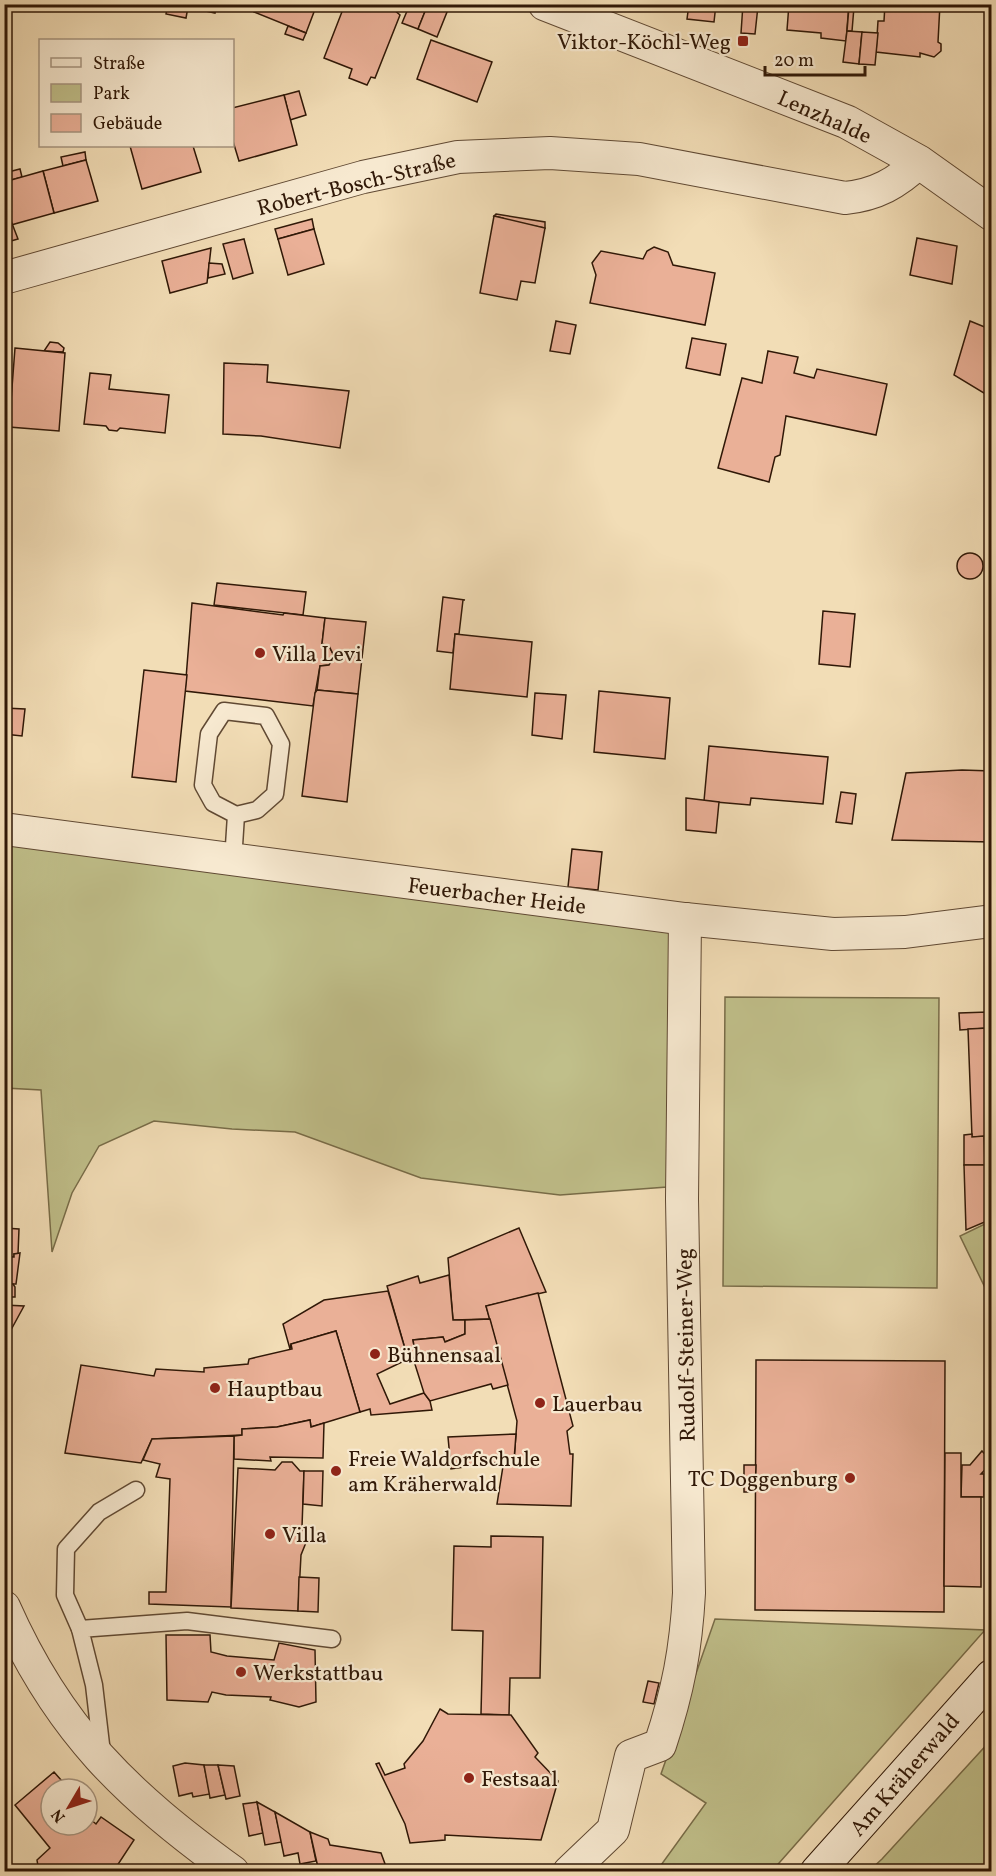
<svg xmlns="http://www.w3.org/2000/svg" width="996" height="1876" font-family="Vollkorn,serif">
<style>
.green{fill:#c0bf8a;stroke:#786c48;stroke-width:1.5}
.building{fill:#eab097;stroke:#301807;stroke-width:1.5}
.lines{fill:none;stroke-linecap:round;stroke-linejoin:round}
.service-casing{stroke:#604933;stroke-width:19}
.minor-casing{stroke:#604933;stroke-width:34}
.tertiary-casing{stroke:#604933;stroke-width:35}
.secondary-casing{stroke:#301807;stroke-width:35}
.service{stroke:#f7e9d0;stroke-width:16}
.minor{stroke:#f7e9d0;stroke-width:32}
.tertiary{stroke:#f7e9d0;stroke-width:33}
.secondary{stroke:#f7e9d0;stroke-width:33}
.poi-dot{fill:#8f2418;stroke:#f7e9d0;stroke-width:2}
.labels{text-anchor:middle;stroke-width:4.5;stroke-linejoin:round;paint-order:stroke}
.poi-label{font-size:22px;fill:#301807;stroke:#f7e9d0;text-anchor:start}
.street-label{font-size:22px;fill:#301807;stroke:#f7e9d0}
</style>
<rect width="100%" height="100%" fill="#f2ddb6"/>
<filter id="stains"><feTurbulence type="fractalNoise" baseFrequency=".00333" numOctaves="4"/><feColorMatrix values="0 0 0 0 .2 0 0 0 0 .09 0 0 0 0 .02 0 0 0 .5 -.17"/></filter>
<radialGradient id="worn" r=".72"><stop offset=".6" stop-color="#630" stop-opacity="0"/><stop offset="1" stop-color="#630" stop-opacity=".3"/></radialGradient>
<!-- green -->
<g class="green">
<polygon points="4,844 681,924 667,1187 560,1195 421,1178 295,1132 232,1129 154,1121 99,1146 72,1193 52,1252 41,1090 5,1088"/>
<polygon points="725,997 939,998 937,1288 723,1286"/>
<polygon points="991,1221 991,1300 960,1236"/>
<polygon points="715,1619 985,1630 772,1871 656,1872 706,1803 661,1774"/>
<polygon points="991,1740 991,1871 869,1871 882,1859"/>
</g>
<!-- building -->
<g class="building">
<rect x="112" y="4" width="17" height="3"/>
<polygon points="168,4 217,4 215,13 188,7 186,18 166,14"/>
<polygon points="257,4 317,4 306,33 254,12"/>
<polygon points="345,4 387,4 400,15 375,78 371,77 367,85 349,78 352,69 324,58"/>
<polygon points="410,4 428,4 418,29 402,23"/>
<polygon points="428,4 449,7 437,37 418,29"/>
<polygon points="689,4 716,4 714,22 687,19"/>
<polygon points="743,4 758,6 755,34 741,33"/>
<polygon points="789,4 849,4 846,41 821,38 821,33 787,30"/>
<polygon points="885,4 940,4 938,42 941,44 941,51 934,57 920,53 920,57 876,52 878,21 884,21"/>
<polygon points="849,7 854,7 852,31 847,31"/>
<polygon points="288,26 306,33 303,40 285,34"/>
<polygon points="847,31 862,32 859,64 843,62"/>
<polygon points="862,32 878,33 875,65 859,64"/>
<polygon points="431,40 492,62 477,102 417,79"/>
<polygon points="299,91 306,115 290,120 284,95"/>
<polygon points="284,95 297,145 239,161 232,138 232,108"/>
<polygon points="130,146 193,146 201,172 142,189"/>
<polygon points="85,152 86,160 63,166 61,157"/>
<polygon points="86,160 98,201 54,213 43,171"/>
<polygon points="20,169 22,177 4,182 4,173"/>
<polygon points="43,171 54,213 11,225 4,202 4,182"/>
<polygon points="8,213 18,239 4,243 4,214"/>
<polygon points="496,214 545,222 545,228 503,220 503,218 494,216"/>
<polygon points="494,216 545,228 535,283 521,281 517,300 480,293"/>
<polygon points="312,219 314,229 278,239 275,229"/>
<polygon points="314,229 324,264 288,275 278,239"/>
<polygon points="917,238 957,246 952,284 910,275"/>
<polygon points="244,239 253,273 233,279 223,244"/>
<polygon points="654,247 668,252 673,265 715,273 705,325 590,303 596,275 592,263 601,251 643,259 647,251"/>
<polygon points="211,248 207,283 170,293 162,261"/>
<polygon points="209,263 222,264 225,274 208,278"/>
<polygon points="556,321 576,325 570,354 550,351"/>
<polygon points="970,321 992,330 992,398 954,375"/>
<polygon points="692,338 726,344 720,375 686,368"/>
<polygon points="50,342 58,343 64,348 63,352 44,351"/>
<polygon points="15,348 65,353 59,431 9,427"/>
<polygon points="768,351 798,357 794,373 814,378 817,369 887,384 876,435 786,416 780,455 775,457 769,482 718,468 742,378 762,383"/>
<polygon points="224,363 268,365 267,382 349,391 340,448 261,436 223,434"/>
<polygon points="90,373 111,375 109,389 169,395 165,433 120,428 117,431 109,430 106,426 84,424"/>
<circle cx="970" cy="566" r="13"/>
<polygon points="217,583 306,592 303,615 214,605"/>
<polygon points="443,597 465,600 463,600 459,634 455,634 453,653 437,651"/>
<polygon points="192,603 283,615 284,613 325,618 322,644 329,646 334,656 329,665 320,666 313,706 185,691"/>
<polygon points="823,611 855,614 850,667 819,664"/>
<polygon points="325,618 366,622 358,694 317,690 320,666 329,665 334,656 329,646 322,644"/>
<polygon points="455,634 532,642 527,697 450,689"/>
<polygon points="144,670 187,675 176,782 132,777"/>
<polygon points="317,690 358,694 347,802 302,796 315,693"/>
<polygon points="599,691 670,698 665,759 594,752"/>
<polygon points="535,693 566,695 562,739 532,735"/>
<polygon points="4,708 25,709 22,736 4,734"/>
<polygon points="709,746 828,757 823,804 751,798 750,805 704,801"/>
<polygon points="962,770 992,771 992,842 892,840 906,773"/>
<polygon points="841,792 856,794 852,824 836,822"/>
<polygon points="686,798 719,802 716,833 686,830"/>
<polygon points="572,849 602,852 598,890 568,887"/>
<polygon points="988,1012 988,1028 960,1030 959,1013"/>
<polygon points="988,1028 992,1028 992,1136 972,1137 968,1029"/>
<polygon points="972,1134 972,1137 984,1136 985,1165 964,1165 964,1135"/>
<polygon points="964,1165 985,1165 987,1221 966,1230"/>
<polygon points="4,1228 19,1229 18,1254 14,1254 14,1257 4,1257"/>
<polygon points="519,1228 546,1292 486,1306 490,1319 453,1320 448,1258"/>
<polygon points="20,1253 16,1284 4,1284 4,1257 14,1257 14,1254"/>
<polygon points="449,1275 453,1320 465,1320 465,1334 445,1342 443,1337 413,1340 416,1357 408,1359 387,1286 418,1276 420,1283"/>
<polygon points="4,1284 13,1284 15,1287 15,1297 4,1297"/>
<polygon points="388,1291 408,1359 377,1374 390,1404 424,1393 430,1401 432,1410 371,1415 370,1409 360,1412 336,1331 291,1344 290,1349 283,1324 324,1300"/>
<polygon points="538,1293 573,1426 567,1431 570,1454 573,1454 571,1506 497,1504 504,1460 514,1460 517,1421 486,1306"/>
<polygon points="4,1305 24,1306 6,1339 4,1339"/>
<polygon points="490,1319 508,1385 493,1389 491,1384 430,1401 424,1393 413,1358 416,1357 413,1340 443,1337 445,1342 465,1334 465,1320"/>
<polygon points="336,1331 360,1412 311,1427 310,1420 277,1427 242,1429 242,1435 152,1439 141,1463 65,1453 81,1365 154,1376 156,1369 204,1372 204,1368 248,1364 249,1359 292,1349 291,1344"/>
<polygon points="756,1360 945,1361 944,1612 755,1610"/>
<polygon points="310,1420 311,1427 324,1423 323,1458 270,1457 271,1461 234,1459 234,1436 242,1435 242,1429 277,1427"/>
<polygon points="516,1434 514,1460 451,1469 448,1437"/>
<polygon points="234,1436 231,1607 149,1604 149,1592 166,1592 170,1479 156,1477 160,1464 143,1460 152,1439"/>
<polygon points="982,1451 992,1462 981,1474 984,1474 984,1497 961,1497 962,1465 970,1465"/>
<polygon points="945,1453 961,1453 961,1497 981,1497 981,1587 944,1586"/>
<polygon points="282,1462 292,1462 300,1471 304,1471 302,1527 307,1540 301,1555 298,1611 231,1608 238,1468 275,1470"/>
<polygon points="744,1465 756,1465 755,1492 744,1492"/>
<polygon points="304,1471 323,1471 322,1506 303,1504"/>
<polygon points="491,1536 543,1537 540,1678 510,1678 509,1715 481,1714 483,1631 452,1630 454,1546 491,1547"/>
<polygon points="299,1577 319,1578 318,1612 298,1611"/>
<polygon points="166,1635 210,1635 211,1652 227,1656 274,1660 279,1643 315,1650 316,1702 299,1707 270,1700 271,1697 226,1695 212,1692 208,1702 167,1700"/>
<polygon points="648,1681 659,1683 654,1704 643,1702"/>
<polygon points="440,1709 448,1714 511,1715 538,1753 535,1757 558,1781 541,1840 445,1835 445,1840 410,1843 405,1824 376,1764 379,1763 385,1775 405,1768 404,1764 423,1741"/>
<polygon points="185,1763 204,1765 210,1794 193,1797 192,1793 179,1796 173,1766"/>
<polygon points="204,1765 218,1765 225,1795 210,1798"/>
<polygon points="218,1765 234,1766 240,1796 226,1799"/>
<polygon points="54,1772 69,1789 51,1789 51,1825 87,1825 87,1811 91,1815 89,1818 96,1824 101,1817 134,1840 113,1872 39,1872 37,1860 50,1848 15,1805"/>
<polygon points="257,1802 263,1833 249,1836 243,1804"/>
<polygon points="257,1802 275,1812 282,1842 265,1845"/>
<polygon points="275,1812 310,1832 316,1861 300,1864 298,1853 284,1856"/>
<polygon points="310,1832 328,1839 330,1845 381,1853 388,1872 319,1872"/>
</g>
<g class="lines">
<defs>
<g id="service">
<polyline points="233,861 236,815 257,810 275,794 281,744 266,716 224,711 209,734 203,785 213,803 236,815"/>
<polyline points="80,1629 65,1595 66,1549 99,1512 136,1490"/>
<polyline points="102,1753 94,1685 80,1629 187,1621 332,1639"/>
</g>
<g id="minor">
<path d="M4,278L363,177L458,157L550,153L639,159L845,198C876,195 897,183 919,162"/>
<polyline points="4,829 685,919 833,934 905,932 992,921"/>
<path d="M4,1607C59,1731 126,1794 233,1872"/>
<path d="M569,1872L613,1830L631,1756L660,1745C678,1691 686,1649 689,1593L682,1199L685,919"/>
</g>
<polyline id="tertiary" points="545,4 847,122 919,162 992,214"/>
<polyline id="secondary" points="817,1872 992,1676"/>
</defs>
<!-- service casing -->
<use href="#service" class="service-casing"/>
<!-- minor casing -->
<use href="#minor" class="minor-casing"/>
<!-- tertiary casing -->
<use href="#tertiary" class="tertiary-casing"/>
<!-- secondary casing -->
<use href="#secondary" class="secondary-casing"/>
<!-- service -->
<use href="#service" class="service"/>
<!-- minor -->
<use href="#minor" class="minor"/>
<!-- tertiary -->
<use href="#tertiary" class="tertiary"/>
<!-- secondary -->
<use href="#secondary" class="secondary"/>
</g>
<!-- markers -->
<g class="poi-dot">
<rect x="737" y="35" width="12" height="12" rx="3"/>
<circle cx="260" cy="653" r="6"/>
<circle cx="375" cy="1354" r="6"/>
<circle cx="215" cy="1388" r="6"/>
<circle cx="540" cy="1403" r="6"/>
<circle cx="336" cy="1471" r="6"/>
<circle cx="850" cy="1478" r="6"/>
<circle cx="270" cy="1534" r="6"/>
<circle cx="241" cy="1672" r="6"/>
<circle cx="469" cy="1778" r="6"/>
</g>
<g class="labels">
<!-- poi labels -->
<g class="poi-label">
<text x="731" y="49" text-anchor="end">Viktor-Köchl-Weg</text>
<text x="272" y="661">Villa Levi</text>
<text x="387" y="1362">Bühnensaal</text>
<text x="227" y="1396">Hauptbau</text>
<text x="552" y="1411">Lauerbau</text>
<text x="348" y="1466">Freie Waldorfschule<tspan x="348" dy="25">am Kräherwald</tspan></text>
<text x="838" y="1486" text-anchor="end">TC Doggenburg</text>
<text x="282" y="1542">Villa</text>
<text x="253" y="1680">Werkstattbau</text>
<text x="481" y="1786">Festsaal</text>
</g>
<!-- street labels -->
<g class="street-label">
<text transform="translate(825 116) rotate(24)" y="8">Lenzhalde</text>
<text transform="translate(356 183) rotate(-14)" y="8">Robert-Bosch-Straße</text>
<text transform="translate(497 895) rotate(7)" y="8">Feuerbacher Heide</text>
<text transform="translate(685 1345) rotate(-91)" y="8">Rudolf-Steiner-Weg</text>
<text transform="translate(904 1774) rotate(-49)" y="8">Am Kräherwald</text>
</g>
</g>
<!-- margin -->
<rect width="996" height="1876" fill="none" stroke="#f2ddb6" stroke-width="24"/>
<rect x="6" y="6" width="984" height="1864" fill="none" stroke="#301807" stroke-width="3"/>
<rect x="12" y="12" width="972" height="1852" fill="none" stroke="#301807" stroke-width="1.5"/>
<!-- legend -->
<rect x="39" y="39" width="195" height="108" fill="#f7e9d0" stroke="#a79580" stroke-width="1.5"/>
<rect x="51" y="58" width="30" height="9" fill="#f7e9d0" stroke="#a79580" stroke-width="1.5"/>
<text x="93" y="69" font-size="18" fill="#301807">Straße</text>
<rect x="51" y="84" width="30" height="18" fill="#c0bf8a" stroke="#a79580" stroke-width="1.5"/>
<text x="93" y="99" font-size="18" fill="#301807">Park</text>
<rect x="51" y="114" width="30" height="18" fill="#eab097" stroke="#a79580" stroke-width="1.5"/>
<text x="93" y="129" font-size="18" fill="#301807">Gebäude</text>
<!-- north arrow -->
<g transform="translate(69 1807) rotate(231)"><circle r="28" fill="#f7e9d0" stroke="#a79580" stroke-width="1.5"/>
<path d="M0-4.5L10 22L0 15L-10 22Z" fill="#8f2418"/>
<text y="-9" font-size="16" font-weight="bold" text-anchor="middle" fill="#301807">N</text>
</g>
<!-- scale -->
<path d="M765 66v9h100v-9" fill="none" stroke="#301807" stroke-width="3"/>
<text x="774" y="66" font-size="18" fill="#301807" stroke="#f7e9d0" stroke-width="4.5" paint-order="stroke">20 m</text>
<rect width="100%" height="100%" filter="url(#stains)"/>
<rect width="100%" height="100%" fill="url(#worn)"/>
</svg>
